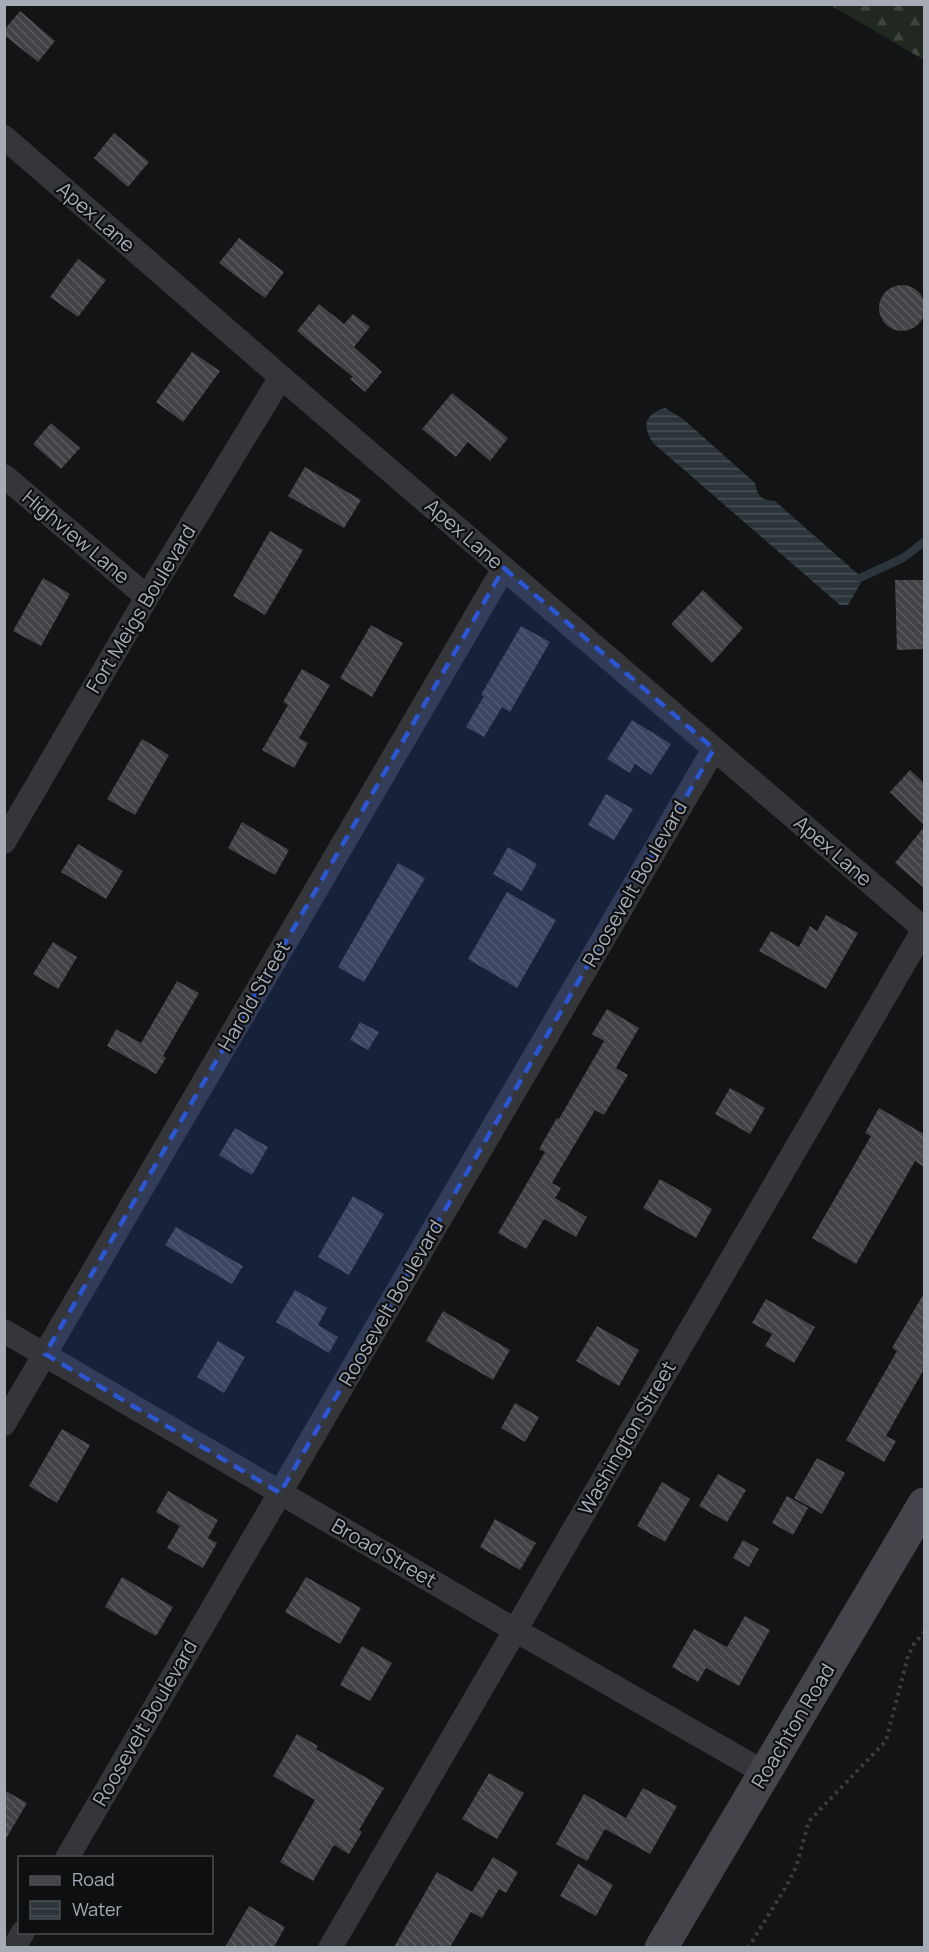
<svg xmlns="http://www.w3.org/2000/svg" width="929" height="1952" font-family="Manrope,sans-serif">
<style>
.forest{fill:url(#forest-firs)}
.water{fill:url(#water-rules)}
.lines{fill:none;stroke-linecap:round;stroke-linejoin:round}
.stream{stroke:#2c353a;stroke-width:8}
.building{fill:url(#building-back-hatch)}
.path{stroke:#3b3d41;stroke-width:4;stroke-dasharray:3 4.5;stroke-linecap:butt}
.street{stroke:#35363a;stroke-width:24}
.secondary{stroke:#43454a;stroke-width:33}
.marked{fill:#2b57d4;fill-opacity:0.2;stroke:#2b57d4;stroke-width:4.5;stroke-dasharray:12 8;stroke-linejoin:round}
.labels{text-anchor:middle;stroke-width:4.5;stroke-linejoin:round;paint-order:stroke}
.street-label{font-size:20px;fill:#a6acb5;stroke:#0e0f10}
</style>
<defs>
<pattern id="forest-firs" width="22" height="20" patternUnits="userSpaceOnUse" patternTransform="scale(1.5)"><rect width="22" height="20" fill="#202820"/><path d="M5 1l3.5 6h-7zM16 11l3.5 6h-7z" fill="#3d443e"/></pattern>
<pattern id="water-rules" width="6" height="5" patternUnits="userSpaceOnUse" patternTransform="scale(1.5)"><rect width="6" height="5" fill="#2c353a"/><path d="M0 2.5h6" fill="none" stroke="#485054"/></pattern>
<pattern id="building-back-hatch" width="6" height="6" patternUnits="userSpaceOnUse" patternTransform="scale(1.5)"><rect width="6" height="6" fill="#404245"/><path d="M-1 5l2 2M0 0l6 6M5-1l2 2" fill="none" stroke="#595b5e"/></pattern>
</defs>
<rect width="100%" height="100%" fill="#131415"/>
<!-- forest -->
<polygon class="forest" points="830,5 924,5 924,60"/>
<!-- water -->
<path class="water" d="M665,408L683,419L755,483C758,497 761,500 775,501L859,575L861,583L848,605H840L653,443C642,426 644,414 665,408Z"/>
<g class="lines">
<!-- stream -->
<polyline class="stream" points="860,578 903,558 924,542"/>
</g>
<!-- building -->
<g class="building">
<polygon points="20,11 55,41 38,62 4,35 4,30"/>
<polygon points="114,133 149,162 128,187 94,158"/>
<polygon points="239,238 284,272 265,298 219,263"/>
<polygon points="78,259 106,280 78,317 50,297"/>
<circle cx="902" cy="308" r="23"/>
<polygon points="319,304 344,324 353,314 370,327 354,347 382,372 365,392 350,379 353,377 297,331"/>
<polygon points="192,352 220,371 183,422 156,402"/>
<polygon points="452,393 508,438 490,461 468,442 456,457 422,429"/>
<polygon points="51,423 80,448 61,469 33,444"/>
<polygon points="305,467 361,500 344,528 288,496"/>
<polygon points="270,531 303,550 265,615 233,596"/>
<polygon points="43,578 70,594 41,646 13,631"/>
<polygon points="895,580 924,580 924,649 897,650"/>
<polygon points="703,590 743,628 712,663 671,624"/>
<polygon points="371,625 403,643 372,697 340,678"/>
<polygon points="521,626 550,642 510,712 502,707 484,737 466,727 484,696 481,695"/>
<polygon points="302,669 330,685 299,738 308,743 294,768 262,750 288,705 283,702"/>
<polygon points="632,720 671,744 651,775 635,764 630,773 607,759"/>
<polygon points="142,739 169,755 135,815 107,799"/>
<polygon points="910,770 924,783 924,825 890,792"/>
<polygon points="606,794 633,809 614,840 588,825"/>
<polygon points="242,822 289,850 275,875 228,848"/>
<polygon points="924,827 924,888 895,863"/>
<polygon points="78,844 123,871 106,899 61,872"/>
<polygon points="508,847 537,864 522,891 493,874"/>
<polygon points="398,863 425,878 364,982 338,967"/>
<polygon points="507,892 556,920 517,988 468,959"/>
<polygon points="826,915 858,933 826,989 759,951 771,931 799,947 810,926 817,931"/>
<polygon points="53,942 77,957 58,989 33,974"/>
<polygon points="177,981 199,993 163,1056 166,1058 156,1074 107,1046 116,1029 141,1043"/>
<polygon points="607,1009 639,1028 616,1068 628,1075 604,1115 595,1110 552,1183 561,1188 555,1198 587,1217 576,1237 544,1219 526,1249 498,1233 545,1152 539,1149 557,1118 559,1119 604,1041 592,1034"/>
<polygon points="360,1022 379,1032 368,1050 350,1040"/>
<polygon points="730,1088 765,1108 750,1134 715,1114"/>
<polygon points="879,1108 924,1134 924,1167 915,1161 856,1264 812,1238 871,1136 865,1133"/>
<polygon points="235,1128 268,1147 252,1175 219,1155"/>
<polygon points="660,1179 712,1209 696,1238 643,1208"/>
<polygon points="353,1196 384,1214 349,1275 318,1257"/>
<polygon points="176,1227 243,1266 232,1284 165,1245"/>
<polygon points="295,1290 327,1308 318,1325 338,1337 329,1353 276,1322"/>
<polygon points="924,1293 924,1369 886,1436 896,1441 884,1462 846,1440 897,1351 892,1348"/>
<polygon points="766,1299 815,1327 794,1363 765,1346 772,1334 752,1323"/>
<polygon points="443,1311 510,1350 493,1380 426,1341"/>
<polygon points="597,1326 639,1350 619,1386 576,1361"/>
<polygon points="218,1341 245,1357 224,1393 197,1377"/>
<polygon points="515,1403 539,1417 525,1442 501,1428"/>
<polygon points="62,1429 90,1445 57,1503 29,1486"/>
<polygon points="817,1458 845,1473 822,1514 794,1498"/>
<polygon points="718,1474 746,1490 727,1522 699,1506"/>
<polygon points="662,1482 690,1499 665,1542 637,1526"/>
<polygon points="168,1491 218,1520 208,1538 217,1543 203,1568 167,1548 180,1526 156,1512"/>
<polygon points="787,1496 808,1508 793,1535 772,1523"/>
<polygon points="495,1519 536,1543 520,1570 480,1547"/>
<polygon points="743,1540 759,1549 749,1567 733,1558"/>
<polygon points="122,1577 173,1607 156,1636 105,1607"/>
<polygon points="306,1577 361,1608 340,1644 285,1612"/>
<polygon points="745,1616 770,1630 739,1686 706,1668 698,1682 672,1667 694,1629 727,1647"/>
<polygon points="362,1646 392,1663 370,1701 340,1685"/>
<polygon points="297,1734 318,1746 316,1749 384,1788 359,1830 362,1832 349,1854 334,1845 313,1881 280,1862 315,1800 273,1776"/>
<polygon points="489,1773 524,1793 497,1839 462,1819"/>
<polygon points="643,1788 677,1806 650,1854 605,1829 587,1861 556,1844 584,1794 626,1818"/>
<polygon points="4,1790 27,1803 4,1842"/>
<polygon points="493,1857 518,1872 506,1893 499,1889 482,1918 471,1912 450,1947 394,1947 437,1872 472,1892"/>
<polygon points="578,1864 613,1885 596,1916 560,1896"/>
<polygon points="249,1906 285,1927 274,1947 225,1947"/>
</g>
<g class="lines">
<!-- path -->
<polyline class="path" points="748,1948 787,1885 796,1867 809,1821 886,1741 908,1656 914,1644 924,1632"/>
<!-- street -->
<g class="street">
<polyline points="4,137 281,377 924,929"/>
<polyline points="4,476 147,597"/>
<polyline points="4,842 147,597 281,377"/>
<polyline points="4,1331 515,1630 765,1773"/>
<polyline points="4,1424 504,568"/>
<polyline points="67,1858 714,749"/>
<polyline points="14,1948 23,1932"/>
<polyline points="330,1948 924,929"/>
</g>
<!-- secondary -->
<polyline class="secondary" points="661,1948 924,1504"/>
</g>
<!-- marked area -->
<path class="marked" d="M504,568L714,749L280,1493L45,1354Z"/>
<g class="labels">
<!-- street labels -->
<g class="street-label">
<text transform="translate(96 217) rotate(41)" y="7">Apex Lane</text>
<text transform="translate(464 534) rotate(41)" y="7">Apex Lane</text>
<text transform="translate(76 537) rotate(40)" y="7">Highview Lane</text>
<text transform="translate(141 609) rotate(-59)" y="7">Fort Meigs Boulevard</text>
<text transform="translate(833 851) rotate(41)" y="7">Apex Lane</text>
<text transform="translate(635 884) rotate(-60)" y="7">Roosevelt Boulevard</text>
<text transform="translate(254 996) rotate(-60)" y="7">Harold Street</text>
<text transform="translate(391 1303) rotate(-60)" y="7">Roosevelt Boulevard</text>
<text transform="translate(627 1438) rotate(-60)" y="7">Washington Street</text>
<text transform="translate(384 1553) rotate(30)" y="7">Broad Street</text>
<text transform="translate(145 1723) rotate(-60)" y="7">Roosevelt Boulevard</text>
<text transform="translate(793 1726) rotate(-59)" y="7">Roachton Road</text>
</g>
</g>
<!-- border -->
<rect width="929" height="1952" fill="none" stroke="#a6acb5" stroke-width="12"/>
<!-- legend -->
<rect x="18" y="1856" width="195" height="78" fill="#0e0f10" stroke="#4b4e52" stroke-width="1.5"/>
<rect x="30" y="1876" width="30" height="9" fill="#43454a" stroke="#4b4e52" stroke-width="1.5"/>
<text x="72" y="1886" font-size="18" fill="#a6acb5">Road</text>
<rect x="30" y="1901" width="30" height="18" fill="url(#water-rules)" stroke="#4b4e52" stroke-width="1.5"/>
<text x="72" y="1916" font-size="18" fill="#a6acb5">Water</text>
</svg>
